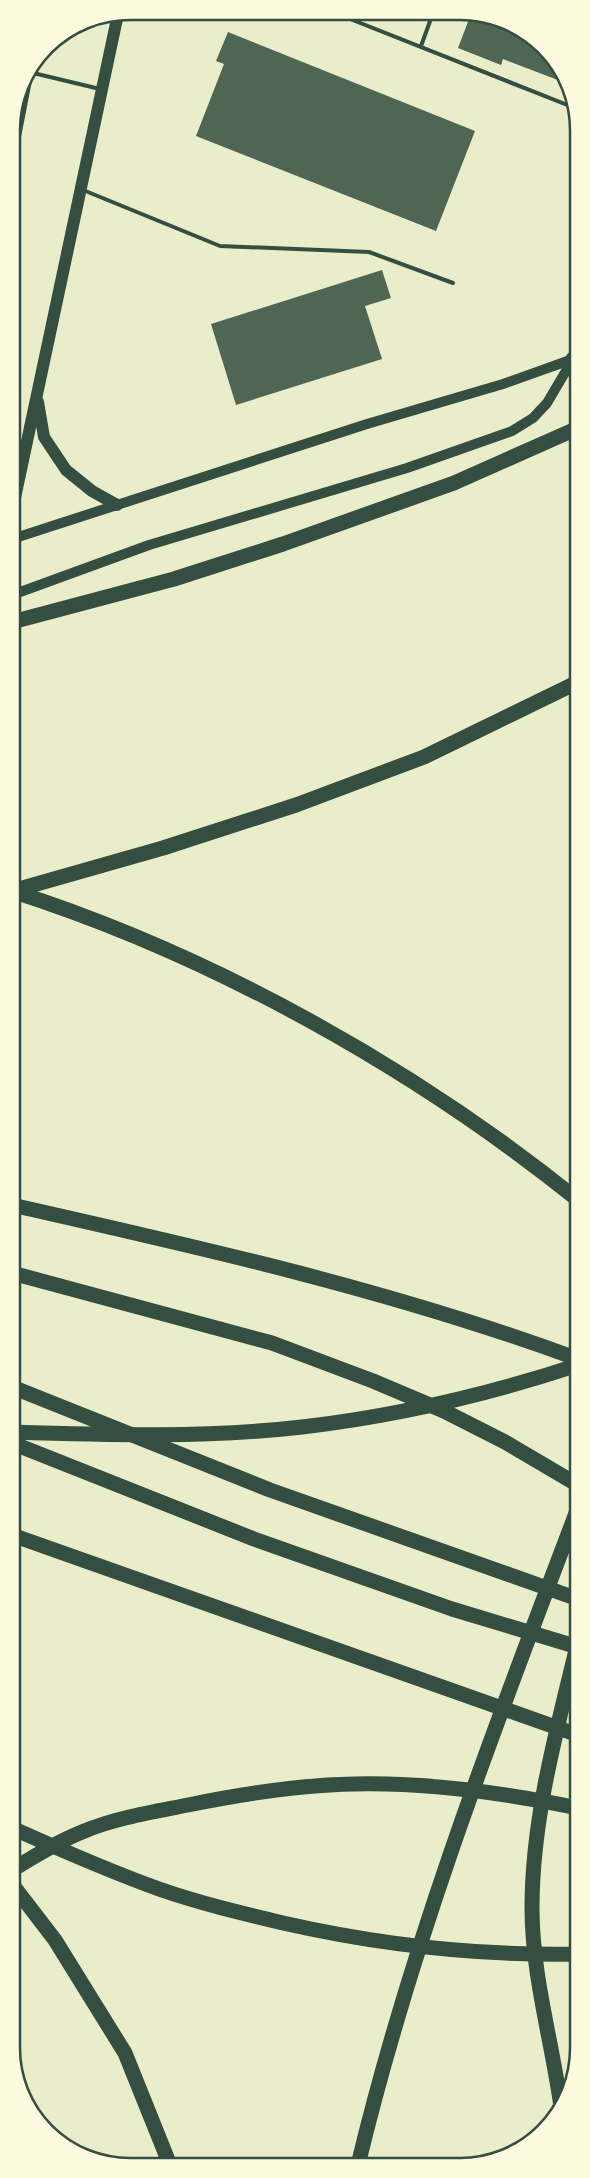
<svg xmlns="http://www.w3.org/2000/svg" width="590" height="2178" font-family="Jost,sans-serif">
<style>
.building{fill:#4f6655}
.lines{fill:none;stroke-linecap:round;stroke-linejoin:round}
.service{stroke:#344e41;stroke-width:4}
.secondary{stroke:#344e41;stroke-width:10}
.primary{stroke:#344e41;stroke-width:12}
.motorway{stroke:#344e41;stroke-width:15}
.rim{fill:none;stroke:#344e41;stroke-width:2.5}
</style>
<rect width="100%" height="100%" fill="#e9edc9"/>
<!-- building -->
<g class="building">
<polygon points="471,14 483,14 549,51 563,82 503,59 501,65 458,48"/>
<polygon points="228,32 475,131 436,231 196,136 224,64 216,61"/>
<polygon points="382,270 391,298 365,306 382,359 236,405 211,324"/>
</g>
<g class="lines">
<!-- service -->
<g class="service">
<polyline points="335,13 575,108"/>
<polyline points="421,46 433,13"/>
<polyline points="29,72 100,89"/>
<polyline points="83,190 220,246 369,252 453,283"/>
</g>
<!-- secondary -->
<g class="secondary">
<polyline points="12,539 367,424 503,384 573,359"/>
<polyline points="12,595 149,545 407,468 512,431 533,418 547,403 573,359"/>
</g>
<!-- primary -->
<g class="primary">
<polyline points="12,152 27,75"/>
<polyline points="38,402 44,437 66,470 92,491 117,505"/>
<polyline points="12,512 118,14"/>
</g>
<!-- motorway -->
<g class="motorway">
<polyline points="573,359 578,358"/>
<polyline points="12,622 174,579 283,544 454,483 578,428"/>
<path d="M12,891C212,955 414,1068 578,1200"/>
<polyline points="12,891 163,848 296,805 424,757 578,682"/>
<path d="M12,1205C203,1248 394,1291 578,1359"/>
<polyline points="12,1273 272,1343 373,1381 444,1411 505,1442 578,1485"/>
<polyline points="12,1387 270,1490 578,1599"/>
<path d="M12,1432C108,1435 207,1438 302,1427C395,1416 490,1394 578,1365"/>
<polyline points="12,1443 254,1539 452,1609 578,1647"/>
<polyline points="12,1535 578,1735"/>
<path d="M12,1828C61,1850 109,1871 159,1889C199,1903 241,1913 283,1923C380,1945 478,1956 578,1954"/>
<path d="M12,1870C35,1856 57,1842 82,1832C115,1818 153,1812 188,1805C242,1794 298,1785 353,1784C429,1782 505,1793 578,1808"/>
<polyline points="12,1884 55,1940 125,2053 170,2165"/>
<path d="M561,2107C552,2041 532,1975 532,1908C532,1818 557,1729 578,1642"/>
<path d="M358,2165C412,1940 496,1724 578,1508"/>
</g>
</g>
<!-- crop -->
<path d="M0 0H590V2178H0ZM130 20H460A110 110 0 0 1 570 130V2048A110 110 0 0 1 460 2158H130A110 110 0 0 1 20 2048V130A110 110 0 0 1 130 20Z" fill="#fefae0" fill-rule="evenodd"/>
<path class="rim" d="M130 20H460A110 110 0 0 1 570 130V2048A110 110 0 0 1 460 2158H130A110 110 0 0 1 20 2048V130A110 110 0 0 1 130 20Z"/>
</svg>
